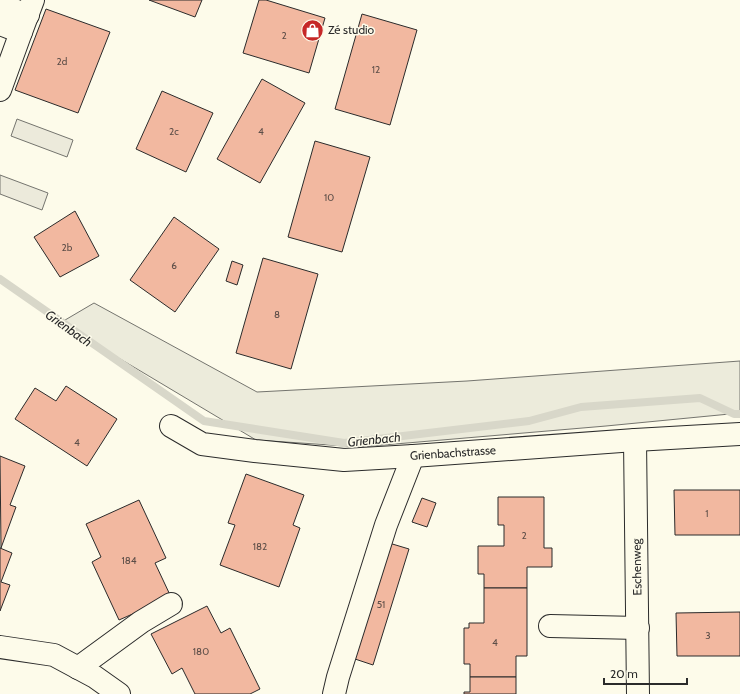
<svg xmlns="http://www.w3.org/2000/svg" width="740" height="694" font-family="Cabin,sans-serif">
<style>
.green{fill:#ecebdb;stroke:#74746e}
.parking{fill:#eceadb;stroke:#74746e}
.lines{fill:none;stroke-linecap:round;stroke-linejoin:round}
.stream{stroke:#d8d7c9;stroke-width:8}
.building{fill:#f2b8a0;stroke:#2b2b2b}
.minor-casing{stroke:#2b2b2b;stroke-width:24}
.minor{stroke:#fdfbea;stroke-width:22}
.labels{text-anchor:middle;stroke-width:3;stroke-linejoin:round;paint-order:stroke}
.number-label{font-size:10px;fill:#5d4e48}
.poi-label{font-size:12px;fill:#2b2b2b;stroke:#fdfbea;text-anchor:start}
.street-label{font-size:12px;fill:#2b2b2b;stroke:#fdfbea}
.water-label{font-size:13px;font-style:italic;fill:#2b2b2b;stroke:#fdfbea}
</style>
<rect width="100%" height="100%" fill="#fdfbea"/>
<!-- green -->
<polygon class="green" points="94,303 257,392 467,381 740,361 740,413 606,426 360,447 256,440 60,323"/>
<!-- parking -->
<g class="parking">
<polygon points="17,119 73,140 67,157 11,136"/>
<polygon points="0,175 48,193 42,210 0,194"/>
</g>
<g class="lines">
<!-- stream -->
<polyline class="stream" points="0,279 204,421 344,443 529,421 581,407 700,398 734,414 740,414"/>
</g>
<!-- building -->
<g class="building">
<polygon points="149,0 202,0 195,17"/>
<polygon points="259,0 266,0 325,18 309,73 243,53"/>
<polygon points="46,9 110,32 78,113 15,90"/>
<polygon points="362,14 417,30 390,125 335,109"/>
<polygon points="262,79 305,103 260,183 217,159"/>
<polygon points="162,91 213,113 186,172 136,149"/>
<polygon points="315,141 370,157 342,252 288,237"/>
<polygon points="75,211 99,256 60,277 34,237"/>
<polygon points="174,217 219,249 175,312 130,280"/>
<polygon points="263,258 318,274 291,369 236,353"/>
<polygon points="232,261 243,265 237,285 226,281"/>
<polygon points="66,386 117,419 87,466 15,419 35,388 56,401"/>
<polygon points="0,456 25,466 10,505 16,507 1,548"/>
<polygon points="246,474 304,495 293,525 300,528 279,587 220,565 235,525 228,523"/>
<polygon points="674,490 740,490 740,535 675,535"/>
<polygon points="498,497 544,497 544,548 552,548 552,567 527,567 527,588 484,588 484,574 478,574 478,546 504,546 504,525 498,525"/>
<polygon points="422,498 436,503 427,527 412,522"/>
<polygon points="139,500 166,558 155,563 171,597 119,620 92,562 101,557 86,524"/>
<polygon points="389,543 409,549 373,665 352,658"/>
<polygon points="0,548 12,553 1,582 10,585 0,611"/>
<polygon points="484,588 527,588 527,656 516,656 516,677 470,677 470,664 464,664 464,628 469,628 469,623 484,623"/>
<polygon points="207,606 221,633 230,628 260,689 250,694 195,694 182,668 172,674 151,634"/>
<polygon points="740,612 740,656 677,656 676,613"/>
<polygon points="470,677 516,677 516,694 464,694 464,692 470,692"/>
</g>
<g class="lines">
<defs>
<g id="minor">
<polyline points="0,5 28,15"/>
<polyline points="0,24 21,32"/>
<polyline points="0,90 21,32 33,0"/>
<polyline points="171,426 202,444 255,451 344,460 413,456 635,440 740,434"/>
<polyline points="635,440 638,694"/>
<polyline points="550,626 638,628"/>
<polyline points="0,647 54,655 95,677 119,694"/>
<polyline points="78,668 141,622 171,604"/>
<polyline points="334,694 338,677 386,525 413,456"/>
</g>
</defs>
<!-- minor casing -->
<use href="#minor" class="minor-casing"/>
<!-- minor -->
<use href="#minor" class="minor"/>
</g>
<!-- icons -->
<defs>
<symbol id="shop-disc" viewBox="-11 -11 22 22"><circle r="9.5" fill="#c62828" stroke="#fdfbea"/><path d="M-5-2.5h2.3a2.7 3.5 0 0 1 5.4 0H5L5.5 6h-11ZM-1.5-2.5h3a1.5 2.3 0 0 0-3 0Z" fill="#fff"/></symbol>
</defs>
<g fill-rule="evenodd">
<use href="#shop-disc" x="300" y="18" width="25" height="25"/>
</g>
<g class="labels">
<!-- number labels -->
<g class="number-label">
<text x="284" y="39">2</text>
<text x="62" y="65">2d</text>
<text x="376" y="73">12</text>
<text x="174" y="135">2c</text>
<text x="261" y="135">4</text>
<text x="329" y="201">10</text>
<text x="67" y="251">2b</text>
<text x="174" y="269">6</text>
<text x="277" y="318">8</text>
<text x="77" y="446">4</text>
<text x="707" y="517">1</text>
<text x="524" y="539">2</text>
<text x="260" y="550">182</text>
<text x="129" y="564">184</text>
<text x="381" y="608">51</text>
<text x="708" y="639">3</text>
<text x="495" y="646">4</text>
<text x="201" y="655">180</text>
</g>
<!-- poi labels -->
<g class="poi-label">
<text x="328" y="34">Zé studio</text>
</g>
<!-- street labels -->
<g class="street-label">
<text transform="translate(453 453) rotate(-4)" y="4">Grienbachstrasse</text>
<text transform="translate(637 567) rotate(-91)" y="4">Eschenweg</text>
</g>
<!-- water labels -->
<g class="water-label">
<text transform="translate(69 328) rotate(35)" y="5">Grienbach</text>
<text transform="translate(374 439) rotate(-6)" y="5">Grienbach</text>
</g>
</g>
<!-- scale -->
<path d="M604 678v6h83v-6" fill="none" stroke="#2b2b2b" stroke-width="2"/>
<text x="610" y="678" font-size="12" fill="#2b2b2b" stroke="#fdfbea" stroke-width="3" paint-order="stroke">20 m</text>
</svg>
